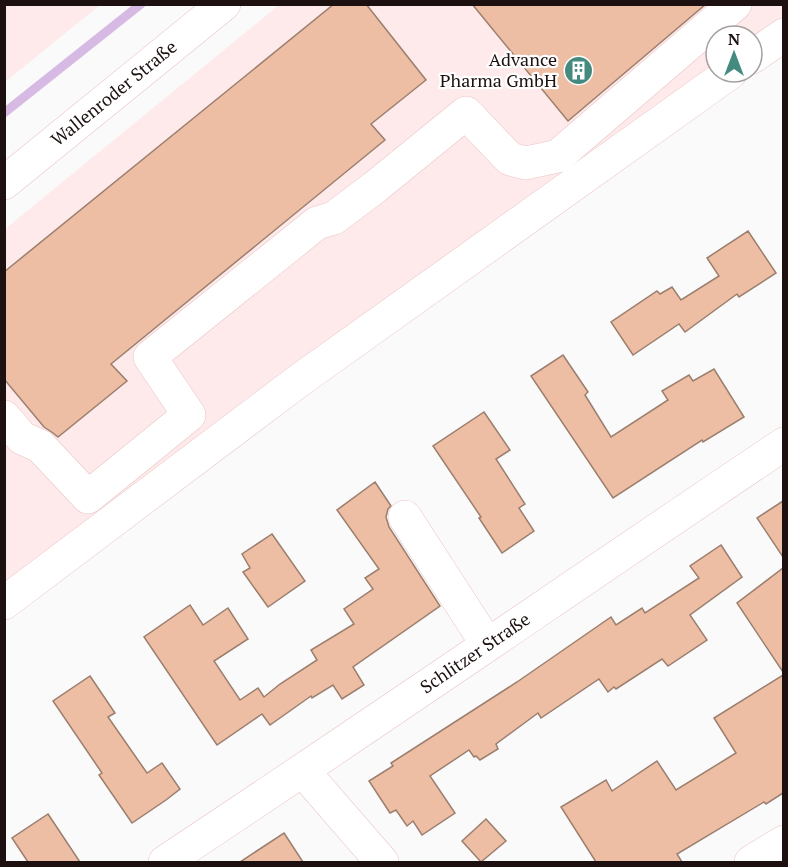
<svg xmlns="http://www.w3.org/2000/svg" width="788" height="867" font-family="'PT Serif',serif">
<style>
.built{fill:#feeaea}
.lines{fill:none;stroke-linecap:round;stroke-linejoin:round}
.stream{stroke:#d6bae4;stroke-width:9}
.building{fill:#edbea3;stroke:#9b7e6e;stroke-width:1.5}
.minor-casing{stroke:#eac4c4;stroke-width:34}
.minor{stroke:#fff;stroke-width:33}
.labels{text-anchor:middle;stroke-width:4.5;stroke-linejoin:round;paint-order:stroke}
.poi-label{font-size:18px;fill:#1d1010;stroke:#fff;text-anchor:end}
.street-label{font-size:18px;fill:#1d1010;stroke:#fff}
</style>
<rect width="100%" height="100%" fill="#fafafa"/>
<!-- built -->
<g class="built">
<polygon points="5,4 100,4 100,5 5,82"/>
<polygon points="279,5 783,5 783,19 752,41 752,36 716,36 716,67 110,502 5,592 5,229"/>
</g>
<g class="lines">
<!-- stream -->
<polyline class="stream" points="4,113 141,4"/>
</g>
<!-- building -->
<g class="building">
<polygon points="334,4 366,4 426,80 371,124 385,140 111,364 127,381 58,437 53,433 44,427 4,379 4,272"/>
<polygon points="472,4 706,4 568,121"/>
<polygon points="748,231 776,273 739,297 737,294 685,332 679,324 633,355 611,322 657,291 660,294 672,287 681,300 719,276 707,258"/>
<polygon points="563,355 588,392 585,395 611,437 668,400 662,391 689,375 693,381 714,369 744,417 703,442 702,440 613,498 531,376"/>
<polygon points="484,412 510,450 496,459 525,504 519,508 534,531 502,553 479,518 481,517 433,446"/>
<polygon points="375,482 391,506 388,509 386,517 389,527 440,606 353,667 364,685 342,699 333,685 312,698 311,696 270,725 262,714 217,745 144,637 190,605 203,625 228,608 248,639 214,661 240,700 258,688 264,697 280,684 317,660 311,650 354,624 344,609 373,589 365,578 379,569 337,510"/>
<polygon points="783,501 783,557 757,518"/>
<polygon points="272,534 305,581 268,607 243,572 250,568 242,554"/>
<polygon points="721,545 742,577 690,615 707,640 668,666 662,659 616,689 614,687 608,692 599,679 541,718 538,713 496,744 498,749 480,760 476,756 474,757 469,750 430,776 455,813 422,835 413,821 407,826 396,810 390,813 369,781 393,766 391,763 517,682 611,617 616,625 642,608 645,613 699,578 690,566"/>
<polygon points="783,568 783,672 737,603"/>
<polygon points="783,675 783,793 766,804 764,802 677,854 682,862 596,862 561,807 606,780 612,791 657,761 676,790 736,753 714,718"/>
<polygon points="90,676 115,713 108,717 147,773 162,763 180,789 166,800 132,823 99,775 102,773 53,701"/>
<polygon points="48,814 80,862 28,862 12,838"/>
<polygon points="486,819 506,841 481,862 462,841"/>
<polygon points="284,833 303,862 240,862"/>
</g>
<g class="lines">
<defs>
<g id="minor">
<polyline points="752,57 784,35"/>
<path id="s1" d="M4,183L224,4"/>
<polyline points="4,417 22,438 40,446 88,497 189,415 150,357 317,223 334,218 375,187 466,113 510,159 526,163 558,156 735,4"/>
<polyline points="405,517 487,644"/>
<polyline points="4,603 297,382 731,72"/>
<polyline points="303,771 382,862"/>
<path id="s2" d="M165,862C372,725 577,583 784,444"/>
<polyline points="751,862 784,842"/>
</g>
</defs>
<!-- minor casing -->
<use href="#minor" class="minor-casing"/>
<!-- minor -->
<use href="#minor" class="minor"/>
</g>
<!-- icons -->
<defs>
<symbol id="building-disc" viewBox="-11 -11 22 22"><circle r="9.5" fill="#458a7f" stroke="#fff"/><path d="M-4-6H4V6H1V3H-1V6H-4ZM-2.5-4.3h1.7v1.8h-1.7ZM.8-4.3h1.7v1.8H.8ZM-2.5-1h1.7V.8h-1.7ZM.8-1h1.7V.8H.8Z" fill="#fff"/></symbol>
</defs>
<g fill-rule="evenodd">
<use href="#building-disc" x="562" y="54" width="33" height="33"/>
</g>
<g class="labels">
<!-- poi labels -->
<g class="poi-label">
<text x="557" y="66">Advance<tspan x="557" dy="21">Pharma GmbH</tspan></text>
</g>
<!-- street labels -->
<g class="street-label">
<text dy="6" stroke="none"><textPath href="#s1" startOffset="142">Wallenroder Straße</textPath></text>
<text dy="6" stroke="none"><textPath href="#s2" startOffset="374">Schlitzer Straße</textPath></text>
</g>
</g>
<!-- border -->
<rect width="788" height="867" fill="none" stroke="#1d1010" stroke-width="12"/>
<!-- north arrow -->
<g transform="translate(734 54)"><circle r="28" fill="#ffffff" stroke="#a59f9f" stroke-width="1.5"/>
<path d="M0-4.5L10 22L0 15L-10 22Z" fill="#458a7f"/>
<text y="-9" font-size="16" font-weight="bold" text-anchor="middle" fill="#1d1010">N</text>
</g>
</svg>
